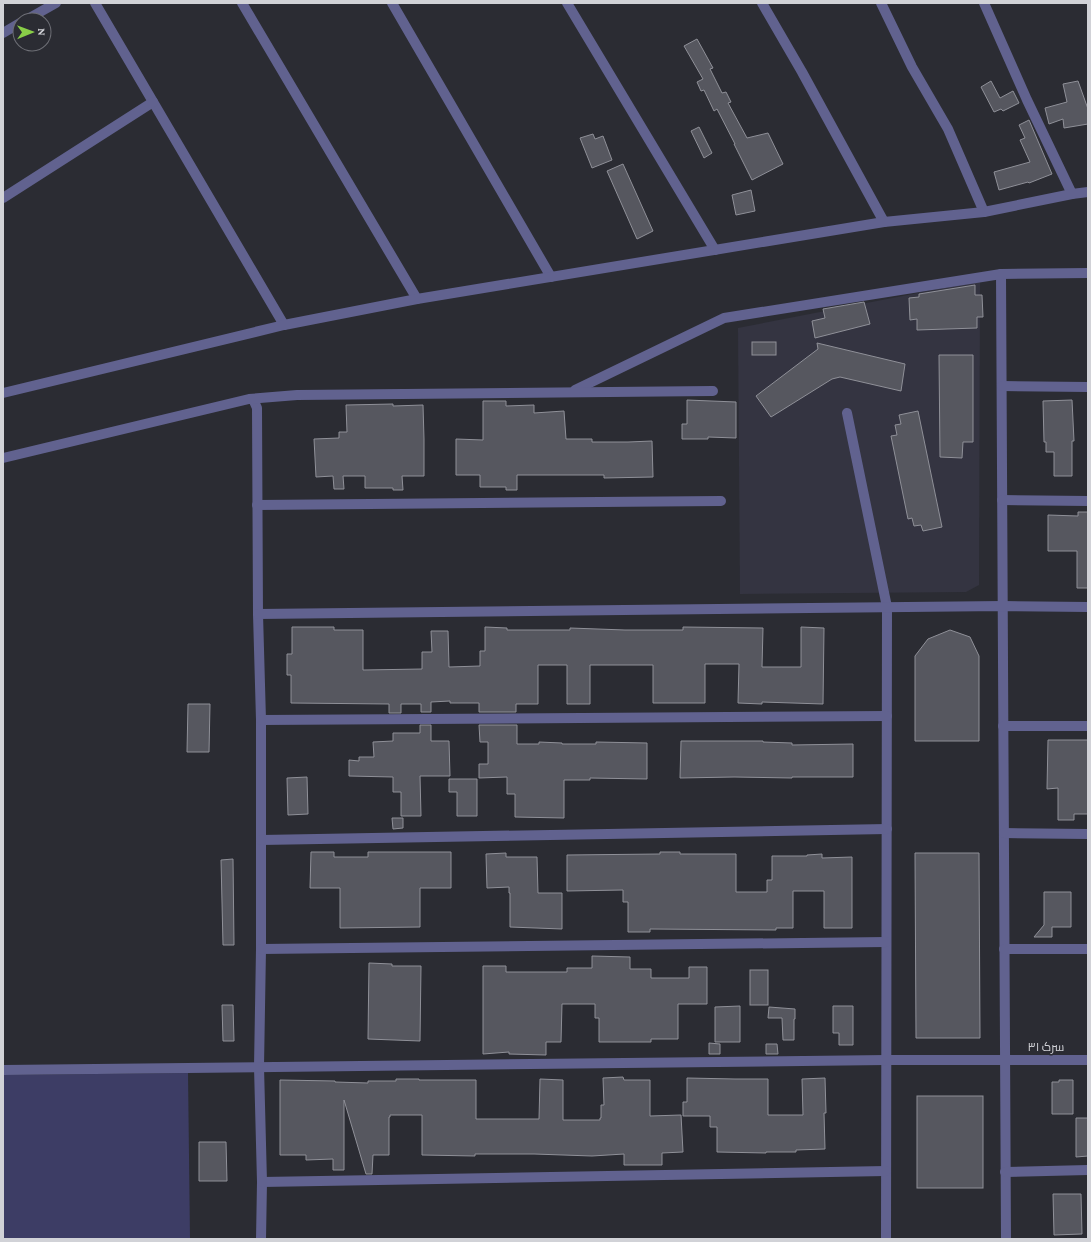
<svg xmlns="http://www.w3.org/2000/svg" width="1091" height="1242" font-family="'Crimson Pro',Cairo,serif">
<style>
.built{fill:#343441}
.green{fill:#3d3d65}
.building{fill:#56575f;stroke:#8f9098}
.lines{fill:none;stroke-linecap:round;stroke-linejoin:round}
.minor{stroke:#61628f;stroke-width:10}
.labels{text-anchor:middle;stroke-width:3;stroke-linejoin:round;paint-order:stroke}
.street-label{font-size:12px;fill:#d1d2d7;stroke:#2b2c33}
</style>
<rect width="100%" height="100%" fill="#2b2c33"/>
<!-- built -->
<polygon class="built" points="980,281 979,585 966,592 740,594 738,328"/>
<!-- green -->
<polygon class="green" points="188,1073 190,1239 3,1239 3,1075"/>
<!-- building -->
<g class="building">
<polygon points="697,39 713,68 710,69 722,93 726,92 731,102 728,103 747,138 768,133 783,164 752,180 734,144 735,144 717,109 714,111 704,90 701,91 697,82 703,79 684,46"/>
<polygon points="991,81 1000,98 1013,91 1019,103 1003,111 1001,109 994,112 981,87"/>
<polygon points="1078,81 1088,109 1088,124 1064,128 1063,119 1049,124 1045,108 1067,102 1063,84"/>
<polygon points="1029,120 1052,174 1029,183 1028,182 999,190 994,172 1030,162 1020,140 1025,138 1019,125"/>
<polygon points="699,127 712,153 704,158 691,131"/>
<polygon points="593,134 595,139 603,136 612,160 592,168 580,138"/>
<polygon points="623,164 653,231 637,239 607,171"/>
<polygon points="751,190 755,211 736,215 732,195"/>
<polygon points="975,285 975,295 982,295 983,317 977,317 977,328 917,330 917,319 910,320 909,298 919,297 919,294"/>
<polygon points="864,302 870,324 815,338 812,321 825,318 823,309"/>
<rect x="752" y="342" width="24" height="13"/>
<polygon points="817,343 905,364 901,391 840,377 832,379 771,417 756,396 818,349"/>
<polygon points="939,355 973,355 973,442 963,442 962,458 940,457"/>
<polygon points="687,400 736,402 736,438 708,437 708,439 682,439 682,424 687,424"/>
<polygon points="1072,400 1074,441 1072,441 1072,476 1054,476 1054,452 1046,452 1046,442 1044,442 1043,401"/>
<polygon points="483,401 506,401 506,406 534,405 534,413 564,411 566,439 592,439 592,442 628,442 652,441 653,477 604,478 604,475 517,475 517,490 506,490 506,487 480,487 480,475 456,475 456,439 483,440"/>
<polygon points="393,404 393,406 423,405 424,439 424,476 402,476 403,490 393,490 393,488 365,488 365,476 343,476 344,489 334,489 333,476 316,477 314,439 339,438 339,432 347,432 346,405"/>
<polygon points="918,411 942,527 923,531 921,525 914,526 912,518 908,519 891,436 897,435 895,425 901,424 899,415"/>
<polygon points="1078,512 1088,512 1088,588 1077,588 1077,551 1048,551 1048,515 1078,516"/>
<polygon points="292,627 334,627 334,630 363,630 363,670 422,669 422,652 432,652 431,631 448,631 449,667 480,666 480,651 485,651 485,627 507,628 507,630 570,630 570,628 625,630 683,630 683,627 763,628 762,667 801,667 801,627 824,628 823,704 762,702 762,704 738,703 739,664 705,664 705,703 653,703 653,665 590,665 590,704 567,704 567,665 538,665 538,704 516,704 516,712 479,712 479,703 450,703 450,701 431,702 431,712 421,712 421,704 401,704 401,713 389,713 389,704 291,703 291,675 287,675 287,654 292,654"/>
<polygon points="950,630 970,637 979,656 979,741 915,741 915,656 928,639"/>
<polygon points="188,704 210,704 209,752 187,752"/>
<polygon points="420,725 431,725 431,741 449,741 450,776 420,776 421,816 401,816 401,792 393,792 393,777 349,776 349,760 359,761 359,757 374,757 373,742 393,741 393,733 420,733"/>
<polygon points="479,725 517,725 517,744 539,744 539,742 562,743 562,744 596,744 596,742 647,743 647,779 590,778 590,780 564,780 564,818 515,817 515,794 507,794 507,777 479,778 479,764 488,764 488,742 480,742"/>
<polygon points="1048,740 1088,740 1088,814 1074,814 1074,820 1058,820 1058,788 1047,789"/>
<polygon points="681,741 763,741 763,742 792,743 792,745 853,744 853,777 792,777 792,778 734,777 680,778"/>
<polygon points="307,777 308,814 288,815 287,778"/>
<polygon points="449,779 477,779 477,816 457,816 457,792 449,792"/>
<polygon points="392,818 403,818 403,828 393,829"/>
<polygon points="311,852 334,852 334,857 368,857 368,852 451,852 451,888 420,888 420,927 340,928 340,888 310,888"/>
<polygon points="660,852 680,852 680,854 736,854 736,892 767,892 767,880 772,880 772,856 807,856 807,855 822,854 822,858 852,857 852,928 824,928 824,891 793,891 793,928 776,928 776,930 650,929 650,932 628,932 628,902 623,902 623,890 567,891 567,855 660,854"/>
<polygon points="506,853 506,857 537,857 538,893 562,893 562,929 510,927 510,893 509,893 509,887 487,888 486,854"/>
<polygon points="915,853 979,853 980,1038 916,1038"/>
<polygon points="233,859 234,945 223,945 221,860"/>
<polygon points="1044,892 1071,892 1071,927 1052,927 1052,937 1034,937 1044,925"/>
<polygon points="592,956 630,957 630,969 651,969 651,978 689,978 689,967 707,967 707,1004 678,1004 678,1039 651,1039 651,1042 599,1042 599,1018 595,1018 595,1004 562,1004 561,1042 546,1042 546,1055 509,1054 509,1052 483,1054 483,966 506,966 506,972 567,972 567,968 592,968"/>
<polygon points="369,963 392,964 392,966 421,966 420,1041 368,1039"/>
<rect x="750" y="970" width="18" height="35"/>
<polygon points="222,1005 233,1005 234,1041 223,1041"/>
<polygon points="740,1006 740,1042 715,1042 715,1007"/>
<polygon points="833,1006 853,1006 853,1045 839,1045 839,1033 833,1033"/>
<polygon points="769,1007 795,1009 795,1019 794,1019 794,1040 783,1040 782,1018 768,1018"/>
<polygon points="709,1043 720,1044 720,1054 709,1054"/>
<polygon points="766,1044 777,1044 778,1054 766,1054"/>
<polygon points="623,1077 624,1080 650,1080 650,1116 681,1115 683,1152 662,1153 662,1165 624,1165 624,1154 592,1156 534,1154 475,1154 475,1156 422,1155 422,1115 390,1115 390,1117 389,1117 389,1155 373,1155 372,1174 366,1174 344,1100 344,1170 333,1170 333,1159 306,1160 306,1155 280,1155 280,1080 335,1081 335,1082 368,1083 368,1081 396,1081 396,1079 419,1079 419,1080 476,1080 476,1119 539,1119 540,1079 563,1080 563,1120 600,1120 600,1118 601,1118 601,1105 604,1105 603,1078"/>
<polygon points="687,1078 735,1079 768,1079 768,1115 803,1115 802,1079 825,1078 826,1113 824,1113 825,1149 796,1150 796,1152 766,1152 766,1153 717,1152 717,1127 710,1127 710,1116 683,1116 683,1102 687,1102"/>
<polygon points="1059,1080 1073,1080 1073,1114 1052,1114 1052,1082 1059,1082"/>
<rect x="917" y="1096" width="66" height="92"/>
<polygon points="1076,1118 1088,1118 1088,1156 1076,1157"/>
<polygon points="199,1142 226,1142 227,1181 199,1181"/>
<polygon points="1053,1194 1081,1194 1082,1234 1054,1235"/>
</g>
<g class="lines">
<!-- minor -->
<g class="minor">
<polyline points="95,3 284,325"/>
<polyline points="242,3 417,299"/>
<polyline points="392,3 551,277"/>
<polyline points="567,3 715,250"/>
<polyline points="762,3 802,72 884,222"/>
<polyline points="881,3 912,67 948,129 984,212"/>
<polyline points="984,3 1027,100 1072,194"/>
<polyline points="26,20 56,3"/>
<polyline points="3,33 20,23"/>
<polyline points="3,198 153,102"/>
<polyline points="1001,274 1006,1239"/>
<polyline points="1002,386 1088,387"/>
<polyline points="575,390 724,318 1001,274 1088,273"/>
<polyline points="3,393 284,325 417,299 884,222 984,212 1072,194 1088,192"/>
<polyline points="253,399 257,408 258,614 261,720 261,949 259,1067 262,1182 261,1239"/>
<polyline points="847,413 887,607 886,1239"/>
<polyline points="3,458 249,399 297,395 713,391"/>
<polyline points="1002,500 1088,501"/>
<polyline points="257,505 721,501"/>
<polyline points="258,614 1003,606 1088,607"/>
<polyline points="261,720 887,716"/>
<polyline points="1003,726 1088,726"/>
<polyline points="1004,833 1088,834"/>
<polyline points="261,840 887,829"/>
<polyline points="261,949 886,942"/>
<polyline points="1004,949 1088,949"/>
<polyline points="3,1070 886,1060 1088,1060"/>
<polyline points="1005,1172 1088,1170"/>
<polyline points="262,1182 886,1171"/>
</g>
</g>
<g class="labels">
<!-- street labels -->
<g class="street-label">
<text x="1046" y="1051">سرک ۳۱</text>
</g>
</g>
<!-- border -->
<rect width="1091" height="1242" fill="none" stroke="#d1d2d7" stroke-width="8"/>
<!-- north arrow -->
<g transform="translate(32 32) rotate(89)"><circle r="19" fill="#2b2c33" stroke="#6d6e75"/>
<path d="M0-3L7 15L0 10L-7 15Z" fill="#89ce48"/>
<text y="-6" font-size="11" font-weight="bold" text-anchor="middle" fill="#d1d2d7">N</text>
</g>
</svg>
